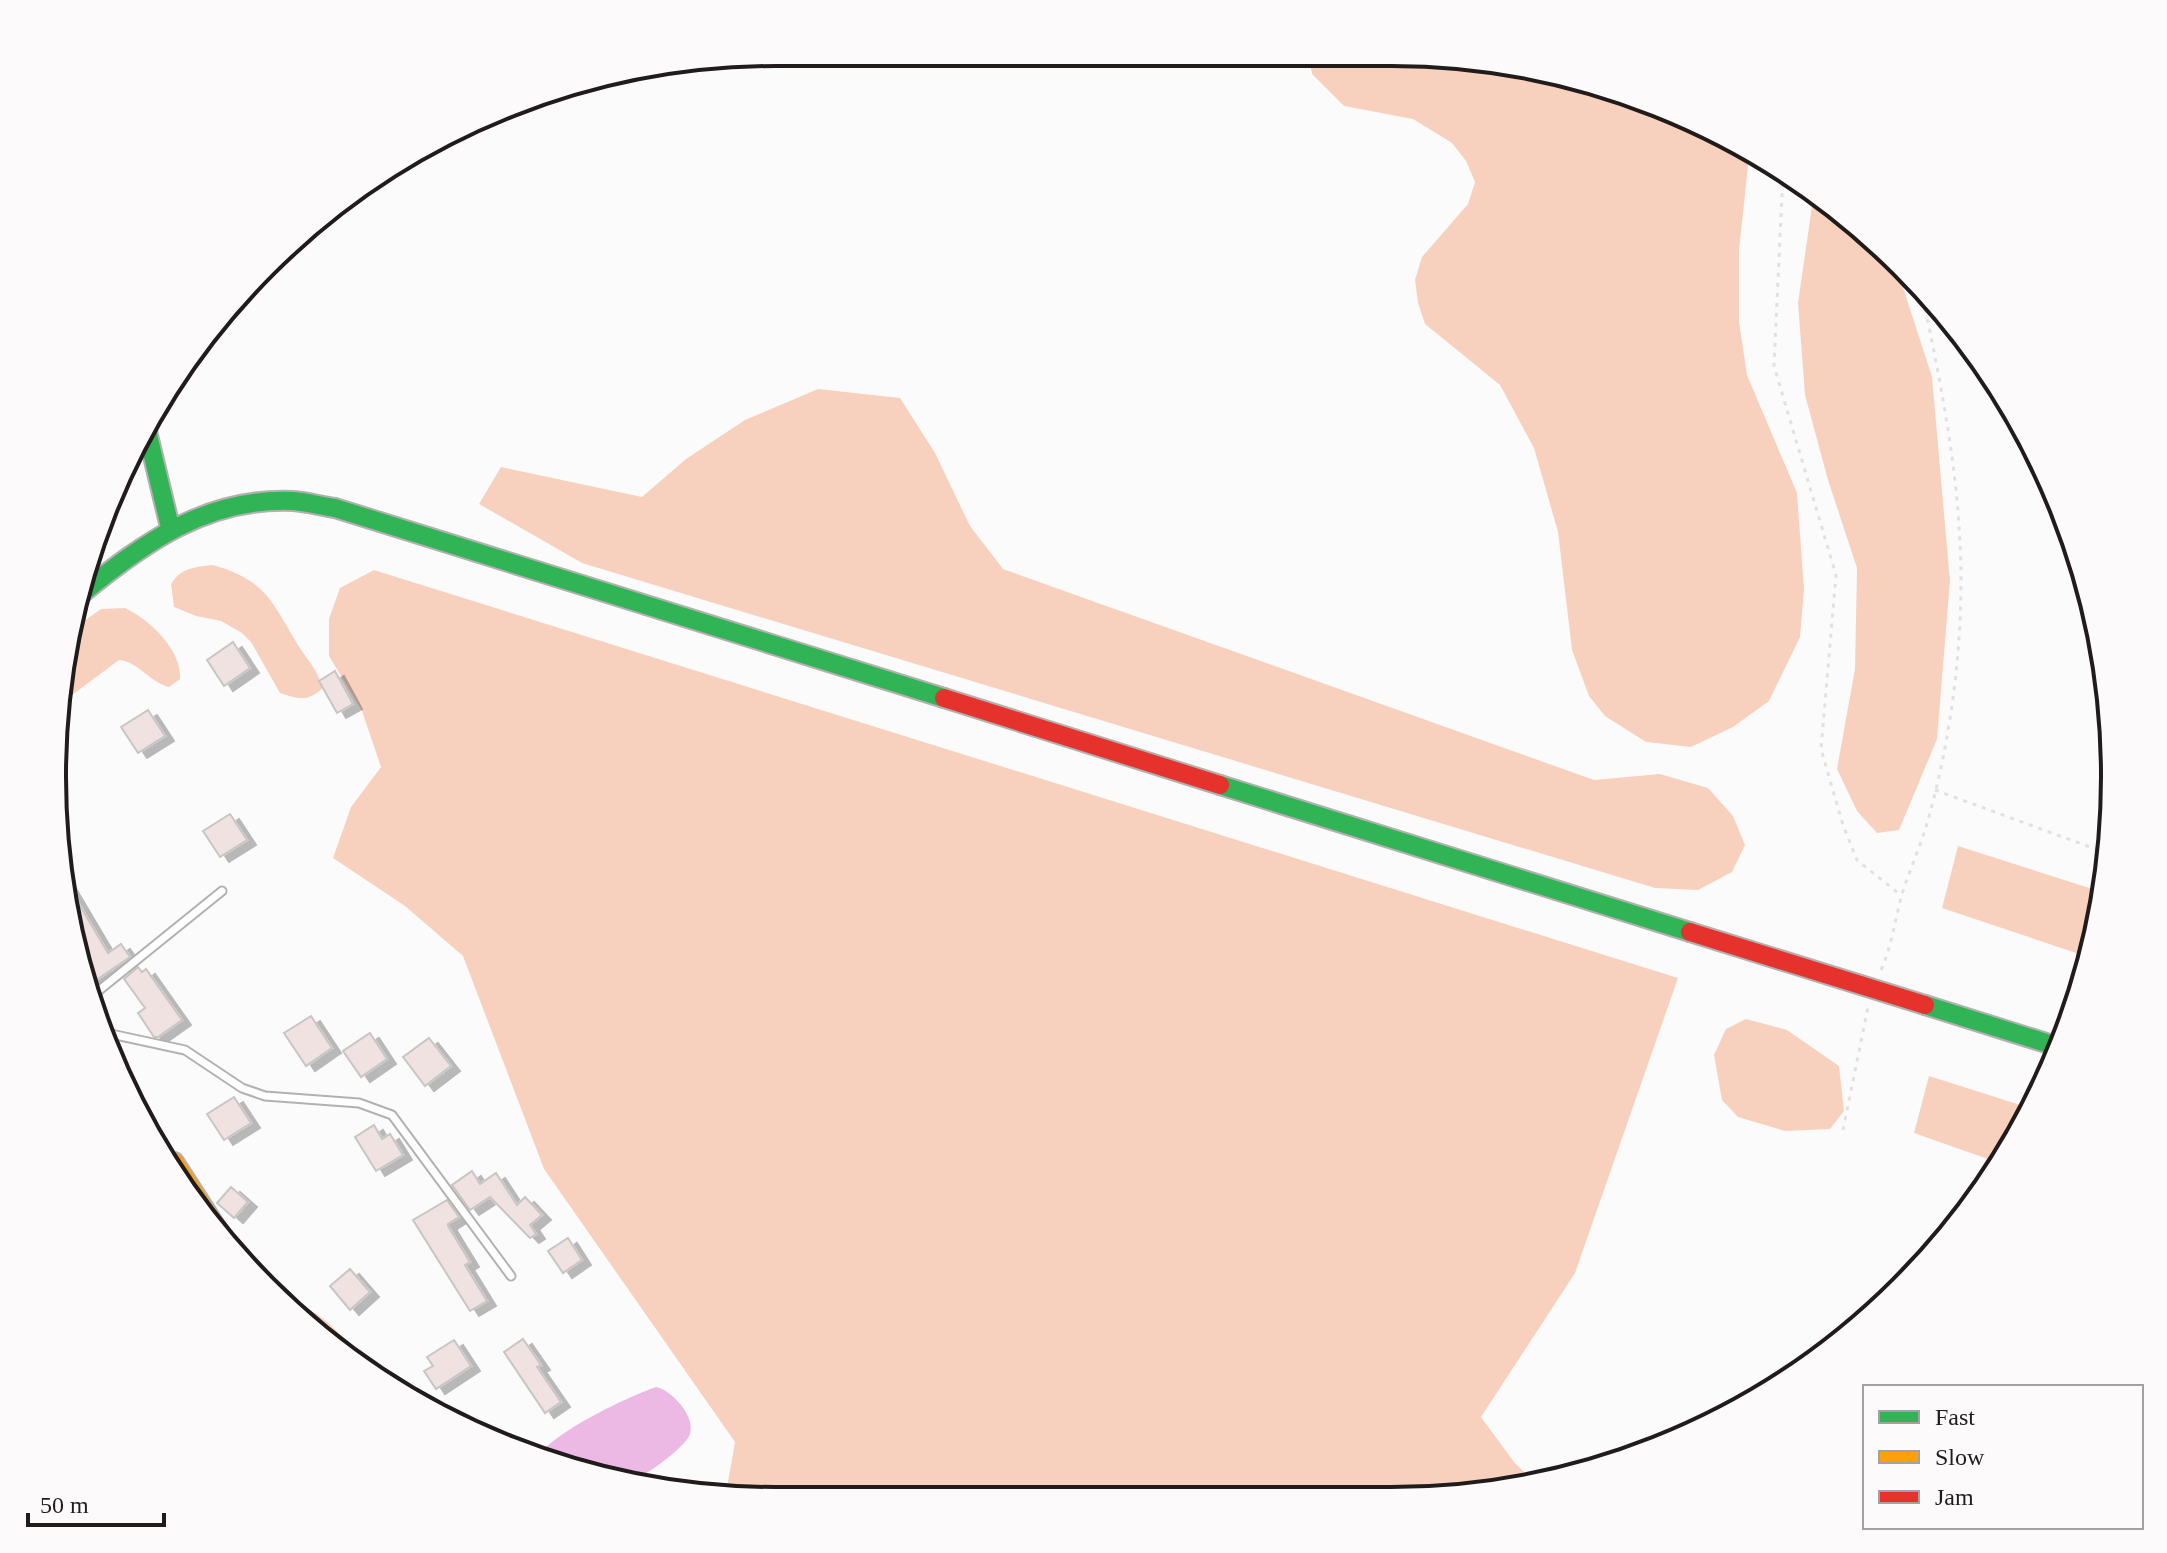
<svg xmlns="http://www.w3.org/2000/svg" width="2167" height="1553" font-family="'Times New Roman',serif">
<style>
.forest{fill:#f8d1be}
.water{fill:#ecb9e5}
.building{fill:#efe2e1;stroke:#c8c5c5;stroke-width:2;filter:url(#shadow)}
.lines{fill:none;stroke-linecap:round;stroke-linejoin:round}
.lane-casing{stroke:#b3b0b0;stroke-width:11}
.fast-casing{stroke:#b3b0b0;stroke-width:22}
.slow-casing{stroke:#b3b0b0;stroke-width:22}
.jam-casing{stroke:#b3b0b0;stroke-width:22}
.path{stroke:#e1e1e1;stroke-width:3;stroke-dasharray:4 6;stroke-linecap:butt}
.lane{stroke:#fffefe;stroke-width:7}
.fast{stroke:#30b455;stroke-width:18}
.slow{stroke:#ff9f0a;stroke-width:18}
.jam{stroke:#e5322d;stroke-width:18}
.rim{fill:none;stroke:#211b1c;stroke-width:4}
</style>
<defs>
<filter id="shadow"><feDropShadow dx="9" dy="5" stdDeviation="0" flood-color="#0004"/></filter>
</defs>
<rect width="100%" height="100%" fill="#fcfbfb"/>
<!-- forest -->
<g class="forest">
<polygon points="1391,52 1532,66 1750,148 1739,250 1739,322 1747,375 1797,493 1804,589 1800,637 1769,701 1733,727 1691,747 1646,742 1605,716 1589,696 1572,650 1558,532 1534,448 1500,385 1425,324 1418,303 1415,280 1422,257 1468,204 1475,182 1466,161 1452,143 1413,119 1344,106 1312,74 1308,53"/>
<polygon points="1813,199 1900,270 1900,278 1932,377 1950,581 1937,739 1899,830 1877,833 1857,811 1837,769 1855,669 1857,568 1828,480 1805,395 1798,303"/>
<polygon points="818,389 900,398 935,453 970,526 1003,569 1594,780 1660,774 1708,788 1733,816 1745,845 1732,872 1698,890 1655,888 582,563 479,504 501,467 642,497 686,459 745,420"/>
<path d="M213,565C266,580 272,602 298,645C307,660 320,672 322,689C307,702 298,699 280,693L251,642L242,633L221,621L196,616L174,607L171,584C181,568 194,567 213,565Z"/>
<polygon points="374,570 1678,978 1575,1273 1481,1417 1514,1462 1534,1482 1486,1495 725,1499 735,1442 544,1169 463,956 405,906 333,858 351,807 381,767 362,711 329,656 329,619 340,588"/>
<path d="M125,608C150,620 182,650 180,679L169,687C149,682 139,662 119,660L64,701L67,633L101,609Z"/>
<polygon points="1958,846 2102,892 2091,958 1942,908"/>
<polygon points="1746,1019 1787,1030 1839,1066 1844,1111 1830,1129 1785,1131 1738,1117 1722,1100 1714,1055 1726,1029"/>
<polygon points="1929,1076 2033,1109 1999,1163 1914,1133"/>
<path d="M288,1301C328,1314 341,1334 363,1368L335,1351L284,1303Z"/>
</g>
<!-- water -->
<path class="water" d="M656,1387C666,1389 674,1397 681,1405C687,1413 693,1423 690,1434C686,1447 640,1481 627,1482C602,1485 560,1465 537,1457C556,1431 625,1398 656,1387Z"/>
<!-- building -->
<g class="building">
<polygon points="233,642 250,668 224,686 207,660"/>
<polygon points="335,671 353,704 337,713 319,681"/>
<polygon points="148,710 165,736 138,753 121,727"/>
<polygon points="230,814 247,840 220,857 203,831"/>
<polygon points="66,882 108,953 121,944 130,957 89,985 62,884"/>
<polygon points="138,967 142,972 146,969 182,1020 158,1037 154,1037 138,1013 145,1008 124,979"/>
<polygon points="311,1016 332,1048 306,1066 284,1033"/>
<polygon points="370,1033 387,1059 361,1077 343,1051"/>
<polygon points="429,1038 451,1066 425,1086 403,1057"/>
<polygon points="234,1097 251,1123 224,1140 207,1114"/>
<polygon points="374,1125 382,1139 390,1134 403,1155 376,1171 355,1137"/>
<polygon points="472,1171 480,1184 496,1173 517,1205 525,1197 542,1215 530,1225 536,1234 530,1238 490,1197 470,1210 452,1185"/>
<polygon points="231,1187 248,1202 234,1218 217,1203"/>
<polygon points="447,1200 459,1217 448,1224 448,1226 470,1262 465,1265 487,1301 470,1311 413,1220"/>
<polygon points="568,1238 582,1260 563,1273 548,1251"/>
<polygon points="350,1269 370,1292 350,1310 330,1286"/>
<polygon points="523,1339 541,1365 537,1367 561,1402 545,1413 504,1352"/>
<polygon points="454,1340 471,1366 436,1389 424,1371 433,1366 427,1357"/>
</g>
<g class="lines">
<defs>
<g id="lane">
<polyline points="221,316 244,288"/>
<polyline points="92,996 222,891"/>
<polyline points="102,1032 185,1050 242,1088 265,1096 359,1103 392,1115 511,1276"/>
<polyline points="234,1254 374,1375"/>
</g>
<g id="fast">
<polyline points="146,427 170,527"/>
<path d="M80,595C143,543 207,497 293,501C307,502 321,506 335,508L944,698"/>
<polyline points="1220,785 1690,932"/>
<polyline points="1925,1005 2059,1047"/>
</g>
<polyline id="slow" points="174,1162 232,1252"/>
<g id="jam">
<polyline points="944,698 1220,785"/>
<polyline points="1690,932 1925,1005"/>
</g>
</defs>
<!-- lane casing -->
<use href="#lane" class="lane-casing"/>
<!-- fast casing -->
<use href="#fast" class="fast-casing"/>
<!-- slow casing -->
<use href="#slow" class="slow-casing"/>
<!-- jam casing -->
<use href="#jam" class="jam-casing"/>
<!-- path -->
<g class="path">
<polyline points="1783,173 1774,366 1836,575 1821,749 1843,825 1857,860 1902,896"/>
<polyline points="1935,790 2109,854"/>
<path d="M1881,970C1892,945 1895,920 1902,894C1910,869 1921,845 1928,820C1954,728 1966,621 1959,526C1954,446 1937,366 1921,287"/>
<polyline points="1843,1130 1868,1007"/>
</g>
<!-- lane -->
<use href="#lane" class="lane"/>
<!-- fast -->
<use href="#fast" class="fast"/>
<!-- slow -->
<use href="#slow" class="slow"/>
<!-- jam -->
<use href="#jam" class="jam"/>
</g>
<!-- crop -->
<path d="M0 0H2167V1553H0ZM776 66H1391A710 710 0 0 1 2101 776V777A710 710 0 0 1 1391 1487H776A710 710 0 0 1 66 777V776A710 710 0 0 1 776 66Z" fill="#fdfafb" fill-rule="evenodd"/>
<path class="rim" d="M776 66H1391A710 710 0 0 1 2101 776V777A710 710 0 0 1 1391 1487H776A710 710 0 0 1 66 777V776A710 710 0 0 1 776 66Z"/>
<!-- legend -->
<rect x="1863" y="1385" width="280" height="144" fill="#fdfafb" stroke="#a5a1a2" stroke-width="2"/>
<rect x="1879" y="1411" width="40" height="12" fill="#30b455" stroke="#a5a1a2" stroke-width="2"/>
<text x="1935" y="1425" font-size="24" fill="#211b1c">Fast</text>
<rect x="1879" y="1451" width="40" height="12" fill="#ff9f0a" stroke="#a5a1a2" stroke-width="2"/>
<text x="1935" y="1465" font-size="24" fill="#211b1c">Slow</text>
<rect x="1879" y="1491" width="40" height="12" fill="#e5322d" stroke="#a5a1a2" stroke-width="2"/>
<text x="1935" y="1505" font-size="24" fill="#211b1c">Jam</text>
<!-- scale -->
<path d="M28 1513v12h136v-12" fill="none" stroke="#211b1c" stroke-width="4"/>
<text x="40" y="1513" font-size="24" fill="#211b1c" stroke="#fdfafb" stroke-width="6" paint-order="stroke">50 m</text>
</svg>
